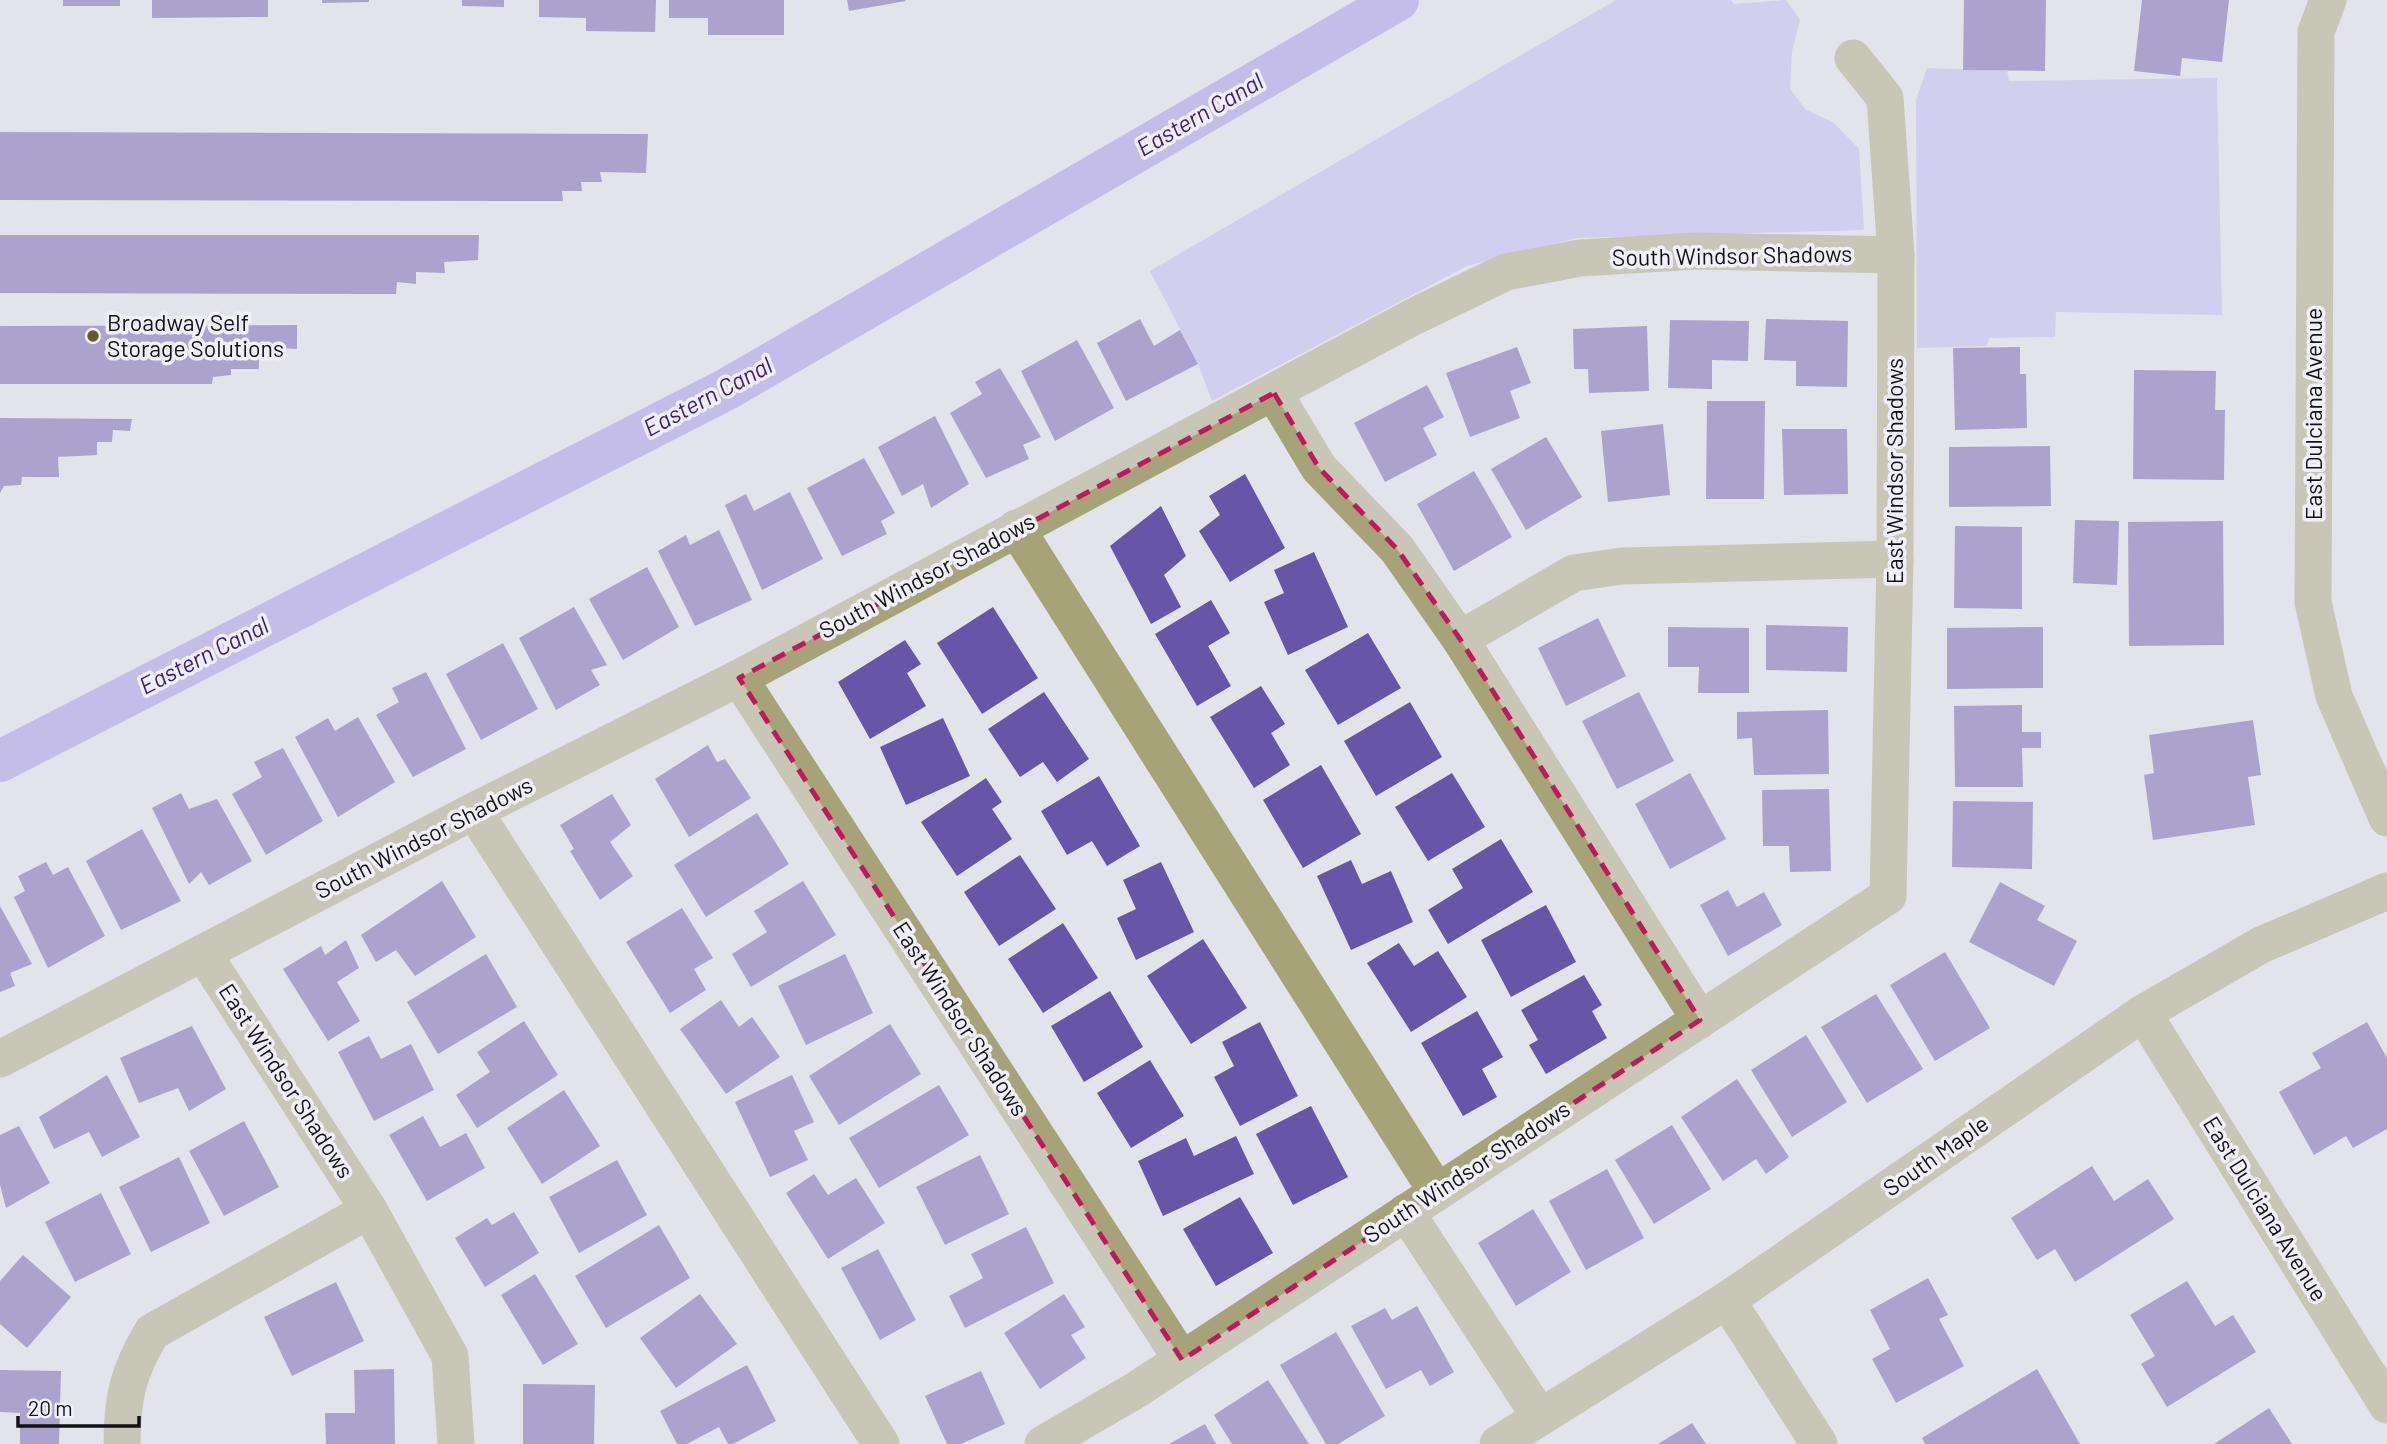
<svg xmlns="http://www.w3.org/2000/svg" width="2387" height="1444" font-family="Barlow,sans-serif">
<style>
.green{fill:#bcb3ef}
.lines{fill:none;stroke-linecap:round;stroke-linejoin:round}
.canal{stroke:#9f8ee7;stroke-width:42}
.building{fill:#6755a8}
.street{stroke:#a7a379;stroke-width:37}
.marked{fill:none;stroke:#c2185b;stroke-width:5;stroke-dasharray:14 9;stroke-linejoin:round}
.poi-dot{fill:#615c29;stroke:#f1f0f8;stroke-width:2.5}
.labels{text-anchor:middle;stroke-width:7;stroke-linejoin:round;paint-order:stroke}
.street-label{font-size:23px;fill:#121114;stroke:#f1f0f8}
.poi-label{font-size:23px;fill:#121114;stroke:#f1f0f8;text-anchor:start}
.water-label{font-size:24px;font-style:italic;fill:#3e1a81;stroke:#f1f0f8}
</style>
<rect width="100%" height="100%" fill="#e3e3eb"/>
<!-- green -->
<g class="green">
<polygon points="1616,0 1731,0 1734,4 1786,0 1800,20 1792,51 1790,89 1806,110 1833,122 1859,149 1864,230 1577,238 1467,266 1212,401 1198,364 1150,271"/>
<polygon points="1927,68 2007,71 2009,81 2217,78 2222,315 2056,312 2055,337 1989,338 1987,346 1917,348 1916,100"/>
</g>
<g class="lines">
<!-- canal -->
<polyline class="canal" points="0,761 727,389 1398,0"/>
</g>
<!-- building -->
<g class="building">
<rect x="63" y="0" width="57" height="6"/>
<polygon points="152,0 268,0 268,17 152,18"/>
<polygon points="322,0 369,0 369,2 322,3"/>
<polygon points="462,0 504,0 504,7 462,6"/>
<polygon points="539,0 656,0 655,32 586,31 586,18 539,17"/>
<polygon points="669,0 784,0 784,35 708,35 708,18 669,18"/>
<polygon points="847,0 905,0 906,1 849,11"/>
<polygon points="1964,0 2046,0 2045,71 1963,70"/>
<polygon points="2142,0 2229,0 2222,62 2182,58 2180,76 2134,71"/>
<polygon points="0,132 648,134 646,173 600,172 602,182 581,182 582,191 562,191 563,201 0,200"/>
<polygon points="0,235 479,235 478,260 444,262 445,273 416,272 416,284 397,282 396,294 0,293"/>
<polygon points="1140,319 1154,346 1180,330 1198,364 1126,401 1097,343"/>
<polygon points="1766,319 1848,321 1847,387 1796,386 1796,361 1764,360"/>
<polygon points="1670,320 1749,321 1748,361 1712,360 1712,389 1668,388"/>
<polygon points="297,325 297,349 279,348 278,356 259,357 259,369 231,369 231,375 213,377 212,384 0,384 0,326"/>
<polygon points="1647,326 1649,391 1589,393 1588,369 1574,369 1573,329"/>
<polygon points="1077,340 1114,408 1055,441 1021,371"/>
<polygon points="1517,347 1531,383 1510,391 1520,418 1470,437 1446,373"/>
<polygon points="2020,347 2020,374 2026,374 2027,428 1955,430 1953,348"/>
<polygon points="1000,368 1041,437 1023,445 1029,459 986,478 950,413 982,394 975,382"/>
<polygon points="2134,370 2216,371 2215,410 2225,410 2224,480 2133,479"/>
<polygon points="1427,385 1444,417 1423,428 1437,455 1385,482 1354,423"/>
<polygon points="1707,401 1765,401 1764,499 1706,499"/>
<polygon points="935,416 969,484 931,508 923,484 902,496 878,447"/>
<polygon points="0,418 132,419 130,431 113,430 112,442 97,442 97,455 58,457 59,477 22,477 21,485 4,486 0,493"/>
<polygon points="1663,424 1670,495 1608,502 1601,431"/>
<polygon points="1782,429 1847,429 1848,494 1784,495"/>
<polygon points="1546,437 1582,497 1526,530 1491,469"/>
<polygon points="2050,446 2051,506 1949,507 1949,447"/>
<polygon points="864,458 895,513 881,521 887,534 842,556 807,488"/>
<polygon points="1474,471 1512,537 1454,571 1417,504"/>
<polygon points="1245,474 1285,548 1230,582 1199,531 1220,515 1209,496"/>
<polygon points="790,492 823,559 762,590 725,505 746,494 754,511"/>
<polygon points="1161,506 1186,556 1164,575 1181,607 1151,624 1110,546"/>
<polygon points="2075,520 2119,521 2117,585 2073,583"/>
<polygon points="2223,521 2224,645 2129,646 2128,522"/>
<polygon points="1955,526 2022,527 2022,609 1954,608"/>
<polygon points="719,530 752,600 695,626 658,551 686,535 690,545"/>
<polygon points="1314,552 1348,627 1288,655 1264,602 1284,593 1274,570"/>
<polygon points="647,567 679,627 623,660 589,599"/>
<polygon points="1211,600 1230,633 1208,646 1231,686 1197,706 1155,634"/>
<polygon points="574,607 607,665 591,670 600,685 556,710 519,638"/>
<polygon points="993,607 1038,678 982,714 937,643"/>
<polygon points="1598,618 1626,676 1566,706 1538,648"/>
<polygon points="1766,625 1848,627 1847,672 1766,670"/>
<polygon points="1668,627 1749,628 1749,693 1698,693 1699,667 1668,667"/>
<polygon points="2043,627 2043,688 1947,689 1947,628"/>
<polygon points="1368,633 1401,688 1338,725 1305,670"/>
<polygon points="905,640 921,664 907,673 926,706 870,739 838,682"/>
<polygon points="503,643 538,709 481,740 446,674"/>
<polygon points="426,672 466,749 413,777 376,715 399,702 392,688"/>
<polygon points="1261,686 1285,724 1271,733 1290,765 1254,788 1210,717"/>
<polygon points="1044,692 1089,759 1057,782 1043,762 1020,777 988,729"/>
<polygon points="1639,692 1674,761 1617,789 1582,721"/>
<polygon points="1410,702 1442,757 1376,796 1344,741"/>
<polygon points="2022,705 2022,732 2041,732 2041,748 2022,748 2023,787 1955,787 1954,706"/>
<polygon points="1828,710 1829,774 1754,775 1752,738 1737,739 1737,712"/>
<polygon points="358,717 395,782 338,817 295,737 328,718 335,731"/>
<polygon points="943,718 970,776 906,805 880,747"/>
<polygon points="2253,720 2261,775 2248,777 2255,825 2153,840 2144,775 2154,773 2149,735"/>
<polygon points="708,745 717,762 725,759 751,798 689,837 655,779"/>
<polygon points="283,748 323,821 266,855 232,794 262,777 254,762"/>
<polygon points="1321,765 1361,834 1303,868 1263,800"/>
<polygon points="1452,773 1485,827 1428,861 1395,807"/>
<polygon points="1690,773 1726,839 1670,869 1635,804"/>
<polygon points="1099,776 1140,846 1107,866 1092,841 1067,855 1041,811"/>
<polygon points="986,778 1002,802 992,809 1012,839 957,876 921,822"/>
<polygon points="1829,789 1831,871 1790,872 1789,846 1763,846 1762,790"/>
<polygon points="181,793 189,809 217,799 252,861 209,885 201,872 189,884 152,808"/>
<polygon points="612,794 631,825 610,842 633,876 600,900 570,851 574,849 560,825"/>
<polygon points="1953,801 2033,802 2032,869 1952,867"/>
<polygon points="757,813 789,864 706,917 674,865"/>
<polygon points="142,829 181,901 121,930 86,861"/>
<polygon points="1501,839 1533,892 1448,944 1428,910 1463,888 1452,869"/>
<polygon points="1020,855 1056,909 999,946 964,892"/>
<polygon points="1351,860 1362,884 1391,871 1413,922 1351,950 1317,876"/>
<polygon points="46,862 53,875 68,867 105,936 48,968 14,897 25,891 18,876"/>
<polygon points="1161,862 1194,932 1136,960 1117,918 1136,909 1123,880"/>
<polygon points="442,881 476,937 415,976 396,950 376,962 361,935"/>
<polygon points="803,881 836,935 751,987 732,954 767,932 754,911"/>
<polygon points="2000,882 2045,906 2037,920 2077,941 2054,986 1969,942"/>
<polygon points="1728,890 1737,907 1764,892 1782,925 1728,956 1700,905"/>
<polygon points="1546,905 1576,962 1511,997 1481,940"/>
<polygon points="0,906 32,964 10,973 15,986 0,992"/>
<polygon points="682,908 713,958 694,969 706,990 670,1013 626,942"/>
<polygon points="1063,923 1098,978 1043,1013 1008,959"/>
<polygon points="1203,939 1247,1008 1191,1044 1147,976"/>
<polygon points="346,940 359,968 337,982 360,1021 328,1041 283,969 321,946 325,955"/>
<polygon points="1399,943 1414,966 1438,951 1467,997 1411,1032 1367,963"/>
<polygon points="1945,952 1990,1028 1935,1061 1890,985"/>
<polygon points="486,954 517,1007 438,1054 407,1002"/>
<polygon points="845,954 873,1013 806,1045 778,986"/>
<polygon points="1584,975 1602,1005 1592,1011 1607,1038 1546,1074 1529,1045 1538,1040 1521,1010"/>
<polygon points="1110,991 1143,1047 1084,1082 1051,1026"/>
<polygon points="1876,994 1923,1069 1867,1103 1821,1027"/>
<polygon points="721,1000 739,1027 752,1017 780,1057 726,1094 680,1029"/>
<polygon points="1477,1011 1503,1057 1482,1069 1497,1097 1463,1116 1421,1043"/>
<polygon points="524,1021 558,1075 477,1128 456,1095 490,1072 477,1052"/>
<polygon points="1260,1022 1298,1096 1240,1126 1214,1077 1234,1066 1222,1042"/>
<polygon points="2367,1022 2387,1058 2387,1129 2353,1148 2346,1136 2314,1155 2279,1092 2321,1068 2312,1053"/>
<polygon points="890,1024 921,1074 839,1125 809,1076"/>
<polygon points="192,1026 226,1089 189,1111 178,1088 139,1103 120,1058"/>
<polygon points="1806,1035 1847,1102 1792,1137 1751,1070"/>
<polygon points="369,1036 381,1059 411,1044 434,1090 374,1121 338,1052"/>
<polygon points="1150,1060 1184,1116 1131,1148 1097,1093"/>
<polygon points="107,1075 140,1137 102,1157 89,1132 54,1149 39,1117"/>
<polygon points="792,1075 814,1122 794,1131 808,1160 770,1177 735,1102"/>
<polygon points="1737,1079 1789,1157 1766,1174 1756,1159 1723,1181 1681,1117"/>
<polygon points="939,1085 969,1135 879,1188 849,1138"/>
<polygon points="564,1090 600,1146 542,1184 507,1128"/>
<polygon points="1311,1106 1348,1177 1293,1205 1256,1134"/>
<polygon points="423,1116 440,1147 466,1133 485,1168 427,1201 389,1135"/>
<polygon points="244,1121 279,1187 224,1216 189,1151"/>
<polygon points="1672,1125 1711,1189 1654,1224 1615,1160"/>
<polygon points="19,1126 50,1183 6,1208 0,1185 0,1135"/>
<polygon points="1236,1136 1254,1174 1163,1216 1138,1161 1186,1138 1194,1156"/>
<polygon points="980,1155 1009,1214 945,1245 916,1187"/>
<polygon points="179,1157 210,1223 151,1252 119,1187"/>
<polygon points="617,1160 647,1215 579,1253 549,1197"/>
<polygon points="2092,1166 2114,1201 2148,1179 2174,1219 2075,1282 2055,1249 2037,1260 2011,1218"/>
<polygon points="1607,1169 1644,1238 1586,1270 1549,1201"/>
<polygon points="814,1174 828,1195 856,1178 885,1223 828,1259 786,1193"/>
<polygon points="101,1193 131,1254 75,1282 45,1222"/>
<polygon points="1240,1197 1273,1253 1216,1286 1183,1229"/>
<polygon points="1533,1209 1571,1272 1516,1306 1478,1243"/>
<polygon points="514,1212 539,1253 485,1287 455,1238 487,1218 492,1225"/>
<polygon points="659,1225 690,1278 606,1328 575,1276"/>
<polygon points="1026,1227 1054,1283 965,1328 949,1296 983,1278 971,1254"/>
<polygon points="878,1249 916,1320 880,1340 841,1268"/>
<polygon points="23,1255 71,1297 27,1348 0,1324 0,1281"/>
<polygon points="535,1274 578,1344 543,1365 501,1295"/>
<polygon points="1928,1278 1948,1315 1939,1319 1964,1366 1896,1403 1872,1359 1890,1349 1870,1310"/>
<polygon points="2187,1281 2215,1326 2233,1315 2256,1352 2167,1407 2141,1364 2155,1356 2130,1315"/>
<polygon points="336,1282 364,1341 292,1376 264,1317"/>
<polygon points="700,1294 737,1344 676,1388 640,1338"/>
<polygon points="1064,1294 1085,1327 1071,1335 1086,1358 1040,1389 1004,1333"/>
<polygon points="1417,1306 1454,1372 1430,1386 1421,1370 1386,1389 1351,1326 1385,1308 1392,1320"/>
<polygon points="1336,1332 1385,1416 1338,1444 1326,1444 1280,1365"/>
<polygon points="747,1365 776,1421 733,1444 728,1444 719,1427 687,1444 677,1444 660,1411"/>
<polygon points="394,1369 395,1444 326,1444 325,1413 355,1413 354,1370"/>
<polygon points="2037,1369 2080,1444 1925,1444 1922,1438"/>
<polygon points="0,1370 61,1371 59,1444 20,1444 20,1413 0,1412"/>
<polygon points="981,1371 1005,1424 961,1444 947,1444 925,1396"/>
<polygon points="1268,1380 1309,1444 1232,1444 1214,1415"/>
<polygon points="523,1384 595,1385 594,1444 523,1444"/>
<polygon points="2269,1408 2292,1444 2214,1444"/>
<polygon points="1692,1423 1706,1444 1658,1444"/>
<polygon points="1205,1424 1216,1444 1169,1444"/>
</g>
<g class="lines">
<!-- street -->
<g class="street">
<polyline points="2328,0 2316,32 2313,602 2334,696 2387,818"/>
<polyline points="1274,393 1319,468 1397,549 1460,639 1700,1020"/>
<polyline points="1016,528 1437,1192"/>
<polyline points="1460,639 1574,573 1622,566 1895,559"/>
<polyline points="739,678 1182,1360"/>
<polyline points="474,811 881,1444"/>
<polyline points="203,953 369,1210 450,1356 456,1444"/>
<polyline points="2143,1013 2387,1405"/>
<polyline points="0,1059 474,811 739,678 1413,317 1506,272 1580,258 1697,251 1896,255"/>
<polyline points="1406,1212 1540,1417"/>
<polyline points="1727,1300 1819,1444"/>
<path d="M122,1444C122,1398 128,1372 152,1332L369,1210"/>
<polyline points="1043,1444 1136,1390 1888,896 1895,559 1896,255 1885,98 1853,58"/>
<polyline points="1498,1444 1727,1300 2143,1013 2261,945 2387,891"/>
</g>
</g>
<!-- marked area -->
<path d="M0 0H2387V1444H0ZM1274,393L1319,468L1397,549L1460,639L1700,1020L1182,1360L739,678Z" fill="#e3e3eb" fill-opacity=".55" fill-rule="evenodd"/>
<path class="marked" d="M1274,393L1319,468L1397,549L1460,639L1700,1020L1182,1360L739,678Z"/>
<!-- markers -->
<circle class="poi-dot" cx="93" cy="336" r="7"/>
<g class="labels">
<!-- street labels -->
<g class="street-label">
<text transform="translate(1732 256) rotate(-1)" y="8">South Windsor Shadows</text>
<text transform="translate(2314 414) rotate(-90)" y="8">East Dulciana Avenue</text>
<text transform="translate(1895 471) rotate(-90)" y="8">East Windsor Shadows</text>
<text transform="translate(927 576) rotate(-28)" y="8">South Windsor Shadows</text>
<text transform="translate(424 838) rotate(-27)" y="8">South Windsor Shadows</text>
<text transform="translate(960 1019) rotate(57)" y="8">East Windsor Shadows</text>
<text transform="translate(286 1081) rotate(57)" y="8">East Windsor Shadows</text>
<text transform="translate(1936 1156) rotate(-35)" y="8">South Maple</text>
<text transform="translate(1467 1172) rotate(-33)" y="8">South Windsor Shadows</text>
<text transform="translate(2265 1209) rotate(58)" y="8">East Dulciana Avenue</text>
</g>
<!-- poi labels -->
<g class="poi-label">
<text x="107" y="331">Broadway Self<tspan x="107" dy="26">Storage Solutions</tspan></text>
</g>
<!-- water labels -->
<g class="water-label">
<text transform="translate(1200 115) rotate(-30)" y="8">Eastern Canal</text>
<text transform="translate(708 397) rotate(-28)" y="8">Eastern Canal</text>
<text transform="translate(204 656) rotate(-27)" y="8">Eastern Canal</text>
</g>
</g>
<!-- scale -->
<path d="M18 1416v10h121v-10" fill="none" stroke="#121114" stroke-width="3.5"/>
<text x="28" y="1416" font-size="21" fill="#121114" stroke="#f1f0f8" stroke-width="5" paint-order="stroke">20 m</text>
</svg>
